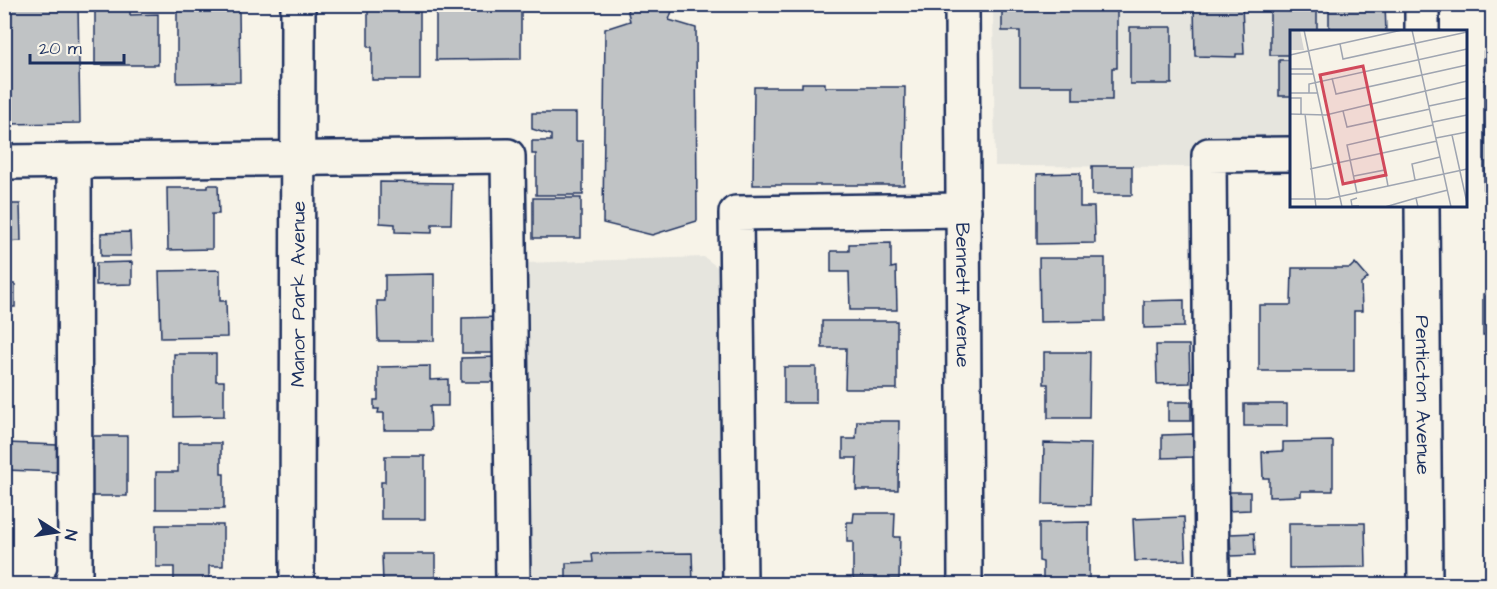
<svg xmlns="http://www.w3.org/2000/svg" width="1497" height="589" font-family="'Architects Daughter',sans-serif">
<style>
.built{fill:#e6e5de}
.building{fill:#c0c3c5;stroke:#1b2f5e;stroke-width:1.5}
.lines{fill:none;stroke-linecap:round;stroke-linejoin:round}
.minor-casing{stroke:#1b2f5e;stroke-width:38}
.minor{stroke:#f7f3e8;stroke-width:33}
.labels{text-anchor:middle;stroke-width:4.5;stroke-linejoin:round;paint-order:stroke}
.street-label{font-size:20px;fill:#1b2f5e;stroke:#f7f3e8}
.inset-road{fill:none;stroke:#9fa5b1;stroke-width:1.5}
.view{fill:#d1495b;fill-opacity:0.15;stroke:#d1495b;stroke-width:3}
.inset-edge{fill:none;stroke:#1b2f5e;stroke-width:3}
</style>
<rect width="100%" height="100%" fill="#f7f3e8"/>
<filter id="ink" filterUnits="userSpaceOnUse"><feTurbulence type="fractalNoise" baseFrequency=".0167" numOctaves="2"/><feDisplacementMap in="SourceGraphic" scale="12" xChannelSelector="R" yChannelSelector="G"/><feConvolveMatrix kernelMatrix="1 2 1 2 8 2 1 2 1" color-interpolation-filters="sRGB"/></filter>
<g filter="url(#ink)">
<!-- built -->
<g class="built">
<polygon points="993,5 1386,5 1386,31 1292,32 1291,139 1195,139 1195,167 995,166"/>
<polygon points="704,257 725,273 727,584 529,584 524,263"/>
</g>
<!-- building -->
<g class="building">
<polygon points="4,4 78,4 80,123 4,124"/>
<polygon points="638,4 662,4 673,8 669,20 696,28 697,221 652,235 603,223 605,29 630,21 627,8"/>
<polygon points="1002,4 1117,4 1117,68 1112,68 1112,100 1073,100 1073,86 1020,86 1020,31 1002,31"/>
<polygon points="1194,4 1242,4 1244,54 1236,54 1236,57 1195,56"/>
<polygon points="1270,4 1317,4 1317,32 1292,32 1292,55 1270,55"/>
<polygon points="1329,4 1385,4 1386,32 1329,32"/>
<polygon points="1489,4 1492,4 1492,191 1484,191 1484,51 1489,51"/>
<polygon points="368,7 420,8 420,80 372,80 372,47 368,47"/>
<polygon points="521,7 521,59 436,60 436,12 485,11 485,8"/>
<polygon points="95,9 130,9 130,15 158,14 158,65 95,65"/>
<polygon points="239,10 240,82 177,83 177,11"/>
<rect x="1130" y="27" width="42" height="57"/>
<rect x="1279" y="60" width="13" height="36"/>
<polygon points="802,83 825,83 825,87 905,87 904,185 753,185 754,87 802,87"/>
<polygon points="532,113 576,113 576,141 583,141 583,195 536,195 536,154 532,154 532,141 551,141 551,135 532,129"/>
<rect x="1092" y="166" width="40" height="29"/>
<polygon points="1080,173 1080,207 1094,207 1095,243 1037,244 1037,174"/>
<polygon points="380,182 452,183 451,224 432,224 432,233 395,232 395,224 380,223"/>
<polygon points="208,185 218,185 219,214 212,214 212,249 168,250 167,188 208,188"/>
<rect x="533" y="198" width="48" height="40"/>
<polygon points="4,204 20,204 21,241 4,242"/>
<polygon points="130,232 131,256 101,256 101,233"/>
<polygon points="891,243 891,268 896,267 897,310 850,310 849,272 831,272 831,251 849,251 849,244"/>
<polygon points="1039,258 1105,258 1105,321 1040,322"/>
<polygon points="132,262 132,284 96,285 96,263"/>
<polygon points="1355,263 1368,278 1361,284 1362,311 1354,311 1354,371 1259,371 1259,305 1291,305 1292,268 1350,268"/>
<polygon points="220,270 220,301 226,301 227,337 161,338 159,271"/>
<polygon points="434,274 434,341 378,341 377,301 385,301 385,275"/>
<rect x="4" y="284" width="11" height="23"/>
<rect x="1483" y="294" width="9" height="41"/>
<polygon points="1184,300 1184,327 1144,328 1144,301"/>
<polygon points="499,317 500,353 462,353 462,318"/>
<polygon points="822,321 897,321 897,389 845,389 846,348 822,348"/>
<polygon points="1156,345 1189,345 1190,383 1157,384"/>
<polygon points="1044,352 1090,352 1089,418 1048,418 1048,384 1044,384"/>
<polygon points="174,354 216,354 216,381 224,381 224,416 174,417"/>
<polygon points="497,357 497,382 461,382 461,358"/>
<rect x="1488" y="364" width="4" height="48"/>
<polygon points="430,366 430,380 448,379 448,406 430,406 431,430 384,430 384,413 378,413 379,409 374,409 374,400 378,400 378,367"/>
<rect x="784" y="367" width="32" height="36"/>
<rect x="1168" y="402" width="23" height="19"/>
<rect x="1244" y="404" width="43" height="22"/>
<polygon points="857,421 899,421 898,490 856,490 857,458 843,458 843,439 856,439"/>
<polygon points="1194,434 1194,457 1162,458 1162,435"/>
<rect x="92" y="436" width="35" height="60"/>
<polygon points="1333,441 1333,491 1301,491 1301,496 1269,497 1269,478 1263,478 1262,452 1283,451 1283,442"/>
<polygon points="7,443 58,445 57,472 6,470"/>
<polygon points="178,443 221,443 221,474 224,474 224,509 156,509 156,472 178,472"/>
<polygon points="1044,443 1091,444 1090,505 1043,504"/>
<polygon points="385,456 425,456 425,519 381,519 381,482 385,482"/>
<polygon points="1225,492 1250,492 1250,510 1226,511"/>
<polygon points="854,513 895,513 894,537 900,537 899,579 853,579 853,542 847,542 847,522 853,522"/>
<polygon points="1184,517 1186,560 1135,561 1133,519"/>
<polygon points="1089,522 1089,584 1043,584 1043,562 1039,561 1039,523"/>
<polygon points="1289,523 1365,523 1366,567 1289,568"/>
<polygon points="156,525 223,525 223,566 209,566 209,584 174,584 174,567 156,567"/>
<polygon points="1254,533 1255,555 1231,556 1230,534"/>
<polygon points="692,553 693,584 566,584 566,563 593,562 592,554"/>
<polygon points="382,554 435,554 435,584 383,584"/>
</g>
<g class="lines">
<defs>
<g id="minor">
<path id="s1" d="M962,4L965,584"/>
<polyline points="1422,32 1422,4"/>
<polyline points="4,162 508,156 513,584"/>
<path id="s2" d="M1422,206L1425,584"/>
<polyline points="71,584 75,572 74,162"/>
<path id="s3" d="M297,584L298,4"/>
<polyline points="740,584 736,213 964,210"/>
<polyline points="1212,584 1209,155 1292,154"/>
</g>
</defs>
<!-- minor casing -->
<use href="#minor" class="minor-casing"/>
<!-- minor -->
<use href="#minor" class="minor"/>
</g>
</g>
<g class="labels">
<!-- street labels -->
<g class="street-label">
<text dy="7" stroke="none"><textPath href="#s3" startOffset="290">Manor Park Avenue</textPath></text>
<text dy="7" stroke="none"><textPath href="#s1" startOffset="291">Bennett Avenue</textPath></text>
<text dy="7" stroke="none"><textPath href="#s2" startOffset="189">Penticton Avenue</textPath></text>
</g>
</g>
<!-- overview -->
<g transform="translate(1290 30)">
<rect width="177" height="177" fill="#f7f3e8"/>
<path d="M0,0H10L14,20H0Z" fill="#d7d6d4"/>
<path class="inset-road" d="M14,0L52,177M122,0L161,177M50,14L53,29L177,2M0,25L112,0M0,39H22M0,44H23M42,48L46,64L177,35M0,63H19M27,63H19V54L177,19M0,68H11V84M139,76L177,68M53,81L57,97L140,79M0,84L36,85L177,51M15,84L26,177M143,92L177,85M162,105L177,173M146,108L177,102M20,139L147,111M64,146L95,140L98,156M125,150L122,134L150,127M67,163L57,115L143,95M67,168L61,170L62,176H69M126,168L158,160M0,169H38L177,139M95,177L126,168L128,177"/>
<path class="view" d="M73,36L96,145L53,154L30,45Z"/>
<rect width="177" height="177" class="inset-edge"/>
</g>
<!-- margin -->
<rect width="1497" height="589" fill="none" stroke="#f7f3e8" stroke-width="24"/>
<rect x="12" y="12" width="1473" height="565" fill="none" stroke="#1b2f5e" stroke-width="2" filter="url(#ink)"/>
<!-- north arrow -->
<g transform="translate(57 532) rotate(102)" stroke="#f7f3e8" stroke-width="4.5" paint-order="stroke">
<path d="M0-4.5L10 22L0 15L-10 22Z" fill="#1b2f5e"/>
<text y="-9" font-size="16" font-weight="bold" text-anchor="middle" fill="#1b2f5e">N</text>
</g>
<!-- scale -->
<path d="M30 54v9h94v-9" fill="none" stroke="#1b2f5e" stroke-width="3"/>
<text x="39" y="54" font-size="18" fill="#1b2f5e" stroke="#f7f3e8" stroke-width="4.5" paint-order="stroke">20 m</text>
</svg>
